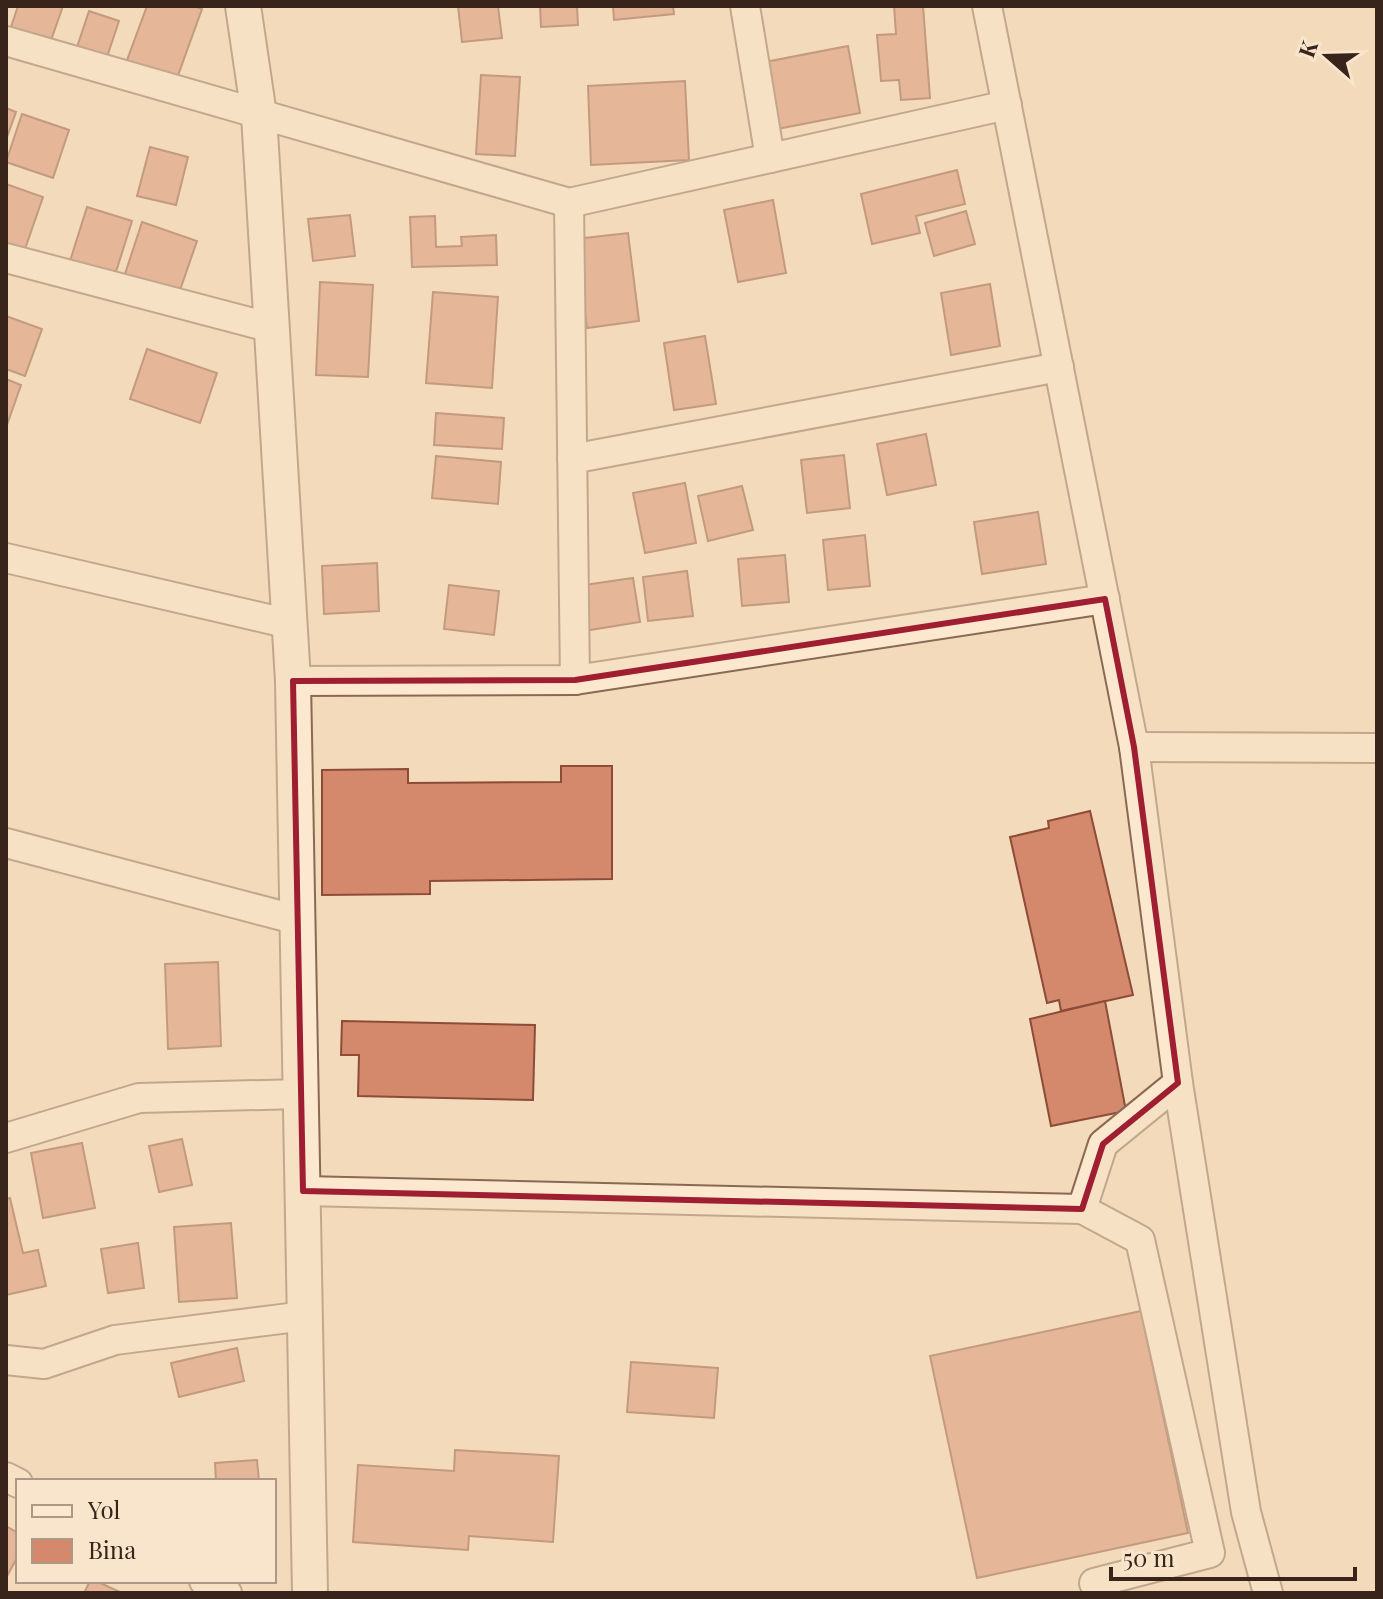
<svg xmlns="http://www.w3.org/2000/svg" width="1383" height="1599" font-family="'Playfair Display',serif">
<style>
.building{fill:#d4896d;stroke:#8c4c37;stroke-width:2}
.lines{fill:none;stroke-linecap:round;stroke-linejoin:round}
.minor-casing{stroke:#8a6953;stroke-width:32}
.tertiary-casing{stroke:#8a6953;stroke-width:38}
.minor{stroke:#fce8cf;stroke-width:28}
.tertiary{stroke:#fce8cf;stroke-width:34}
.marked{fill:none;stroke:#9f1e31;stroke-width:6;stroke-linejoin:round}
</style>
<rect width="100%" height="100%" fill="#f2dabb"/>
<!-- building -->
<g class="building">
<polygon points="18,6 63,6 49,46 9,33"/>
<polygon points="147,6 194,6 202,9 176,81 126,63"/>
<polygon points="458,6 498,6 502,38 462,42"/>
<polygon points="540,6 577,6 578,25 541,27"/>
<polygon points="613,6 673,6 674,14 614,20"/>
<polygon points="894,6 923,6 930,98 901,100 899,80 881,81 877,35 896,34"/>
<polygon points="89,11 119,21 105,63 75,53"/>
<polygon points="848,46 860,113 772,130 760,63"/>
<polygon points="481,75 520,77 515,156 476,154"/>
<polygon points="685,81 689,160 591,165 588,86"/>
<polygon points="6,108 16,112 6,140"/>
<polygon points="22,114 69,130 53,178 6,162"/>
<polygon points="150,147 188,157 176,205 137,196"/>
<polygon points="957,170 965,204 916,216 920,233 872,244 861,194"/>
<polygon points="6,184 43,197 25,249 6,243"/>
<polygon points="773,200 786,273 738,282 724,210"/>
<polygon points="87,207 132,221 115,275 70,261"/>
<polygon points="966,211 975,244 934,256 925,223"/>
<polygon points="350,215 355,256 313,261 308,219"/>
<polygon points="435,216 436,247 462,246 461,237 496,235 497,265 412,267 410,217"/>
<polygon points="142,222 197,241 178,296 124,277"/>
<polygon points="628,233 639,321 587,328 576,239"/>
<polygon points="320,282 373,285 368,377 316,375"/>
<polygon points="990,284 1000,346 951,355 941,293"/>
<polygon points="433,292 498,297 492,388 426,383"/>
<polygon points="6,316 42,329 25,376 6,369"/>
<polygon points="705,336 716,404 674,410 664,343"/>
<polygon points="147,349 217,373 200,423 130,399"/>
<polygon points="6,379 21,385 7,425 6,424"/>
<polygon points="436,413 504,418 502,449 434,445"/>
<polygon points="926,434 936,485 887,495 877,444"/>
<polygon points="844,455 850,508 807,513 801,460"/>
<polygon points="436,456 501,462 498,504 432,498"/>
<polygon points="685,483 696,543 645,553 633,493"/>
<polygon points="742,486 753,530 708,541 698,496"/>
<polygon points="1038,512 1046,564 982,574 974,522"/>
<polygon points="865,535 870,586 828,590 823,540"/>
<polygon points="785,555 789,602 742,606 738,559"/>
<polygon points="377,563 379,611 324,614 322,566"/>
<polygon points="687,571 693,616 648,621 643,577"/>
<polygon points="633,578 640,622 584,631 577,586"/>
<polygon points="449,585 499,591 494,635 444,629"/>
<polygon points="561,766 612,766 612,879 430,881 430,894 322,895 322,770 408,769 408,783 561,782"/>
<polygon points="1090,811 1133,995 1061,1011 1059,1000 1047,1003 1010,837 1049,828 1048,821"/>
<polygon points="218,962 221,1046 168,1049 165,964"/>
<polygon points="1105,1001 1126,1111 1051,1126 1030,1019"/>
<polygon points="342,1021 535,1025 533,1100 358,1096 359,1055 341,1055"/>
<polygon points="182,1139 192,1185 159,1192 149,1146"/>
<polygon points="82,1143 95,1208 43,1218 31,1153"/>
<polygon points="10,1198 23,1253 38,1250 46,1286 6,1295 6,1199"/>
<polygon points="231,1223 237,1298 179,1302 174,1227"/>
<polygon points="138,1243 144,1288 108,1293 101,1249"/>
<polygon points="1141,1311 1188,1533 977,1578 930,1356"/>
<polygon points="237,1348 244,1381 179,1397 171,1363"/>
<polygon points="631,1362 718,1368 714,1418 627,1412"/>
<polygon points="455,1450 559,1456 553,1542 469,1536 468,1550 353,1542 358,1465 454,1471"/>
<polygon points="257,1460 259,1481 216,1481 215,1463"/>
<polygon points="6,1526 18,1533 18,1556 6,1578"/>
<polygon points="90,1581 96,1581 122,1593 84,1593"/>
</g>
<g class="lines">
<defs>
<g id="minor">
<polyline points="745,6 770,158"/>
<polyline points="987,6 1134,747 1178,1083 1246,1512 1268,1593"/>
<polyline points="6,41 569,203 1007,105"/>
<polyline points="569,203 575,680"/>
<polyline points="6,258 272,328"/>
<polyline points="572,459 1059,367"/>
<polyline points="6,558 290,624"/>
<polyline points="293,681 575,680 1105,599"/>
<polyline points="1134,747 1377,748"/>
<polyline points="6,843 298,920"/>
<polyline points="6,1138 139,1098 301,1094"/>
<polyline points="303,1191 1082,1209 1103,1144 1178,1083"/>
<polyline points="1082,1209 1140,1240 1210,1553 1094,1583"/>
<polyline points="6,1360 44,1364 115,1340 305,1316"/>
<polyline points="6,1477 18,1483"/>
<polyline points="204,1581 227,1593"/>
</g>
<polyline id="tertiary" points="243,6 259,115 293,681 310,1593"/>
</defs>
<!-- minor casing -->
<use href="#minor" class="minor-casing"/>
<!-- tertiary casing -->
<use href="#tertiary" class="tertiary-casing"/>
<!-- minor -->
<use href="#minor" class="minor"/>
<!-- tertiary -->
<use href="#tertiary" class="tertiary"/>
</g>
<!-- marked area -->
<path d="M0 0H1383V1599H0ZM1105,599L1134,747L1178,1083L1103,1144L1082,1209L303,1191L293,681L575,680Z" fill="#f2dabb" fill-opacity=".55" fill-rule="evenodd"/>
<path class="marked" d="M1105,599L1134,747L1178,1083L1103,1144L1082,1209L303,1191L293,681L575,680Z"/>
<!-- border -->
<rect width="1383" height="1599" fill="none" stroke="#38241a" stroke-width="16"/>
<!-- legend -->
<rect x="16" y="1479" width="260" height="104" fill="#f9e5cb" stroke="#ac9884" stroke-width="2"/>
<rect x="32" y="1505" width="40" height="12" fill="#fce8cf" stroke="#ac9884" stroke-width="2"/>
<text x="88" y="1519" font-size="24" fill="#38241a">Yol</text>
<rect x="32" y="1539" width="40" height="24" fill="#d4896d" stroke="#ac9884" stroke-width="2"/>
<text x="88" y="1559" font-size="24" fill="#38241a">Bina</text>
<!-- north arrow -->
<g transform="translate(1327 56) rotate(290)" stroke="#f9e5cb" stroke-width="6" paint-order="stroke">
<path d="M0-6L14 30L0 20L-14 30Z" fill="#38241a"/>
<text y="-12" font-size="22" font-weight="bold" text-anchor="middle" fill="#38241a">K</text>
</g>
<!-- scale -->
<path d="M1111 1567v12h244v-12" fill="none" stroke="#38241a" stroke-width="4"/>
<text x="1123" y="1567" font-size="24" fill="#38241a" stroke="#f9e5cb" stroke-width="6" paint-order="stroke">50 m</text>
</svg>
